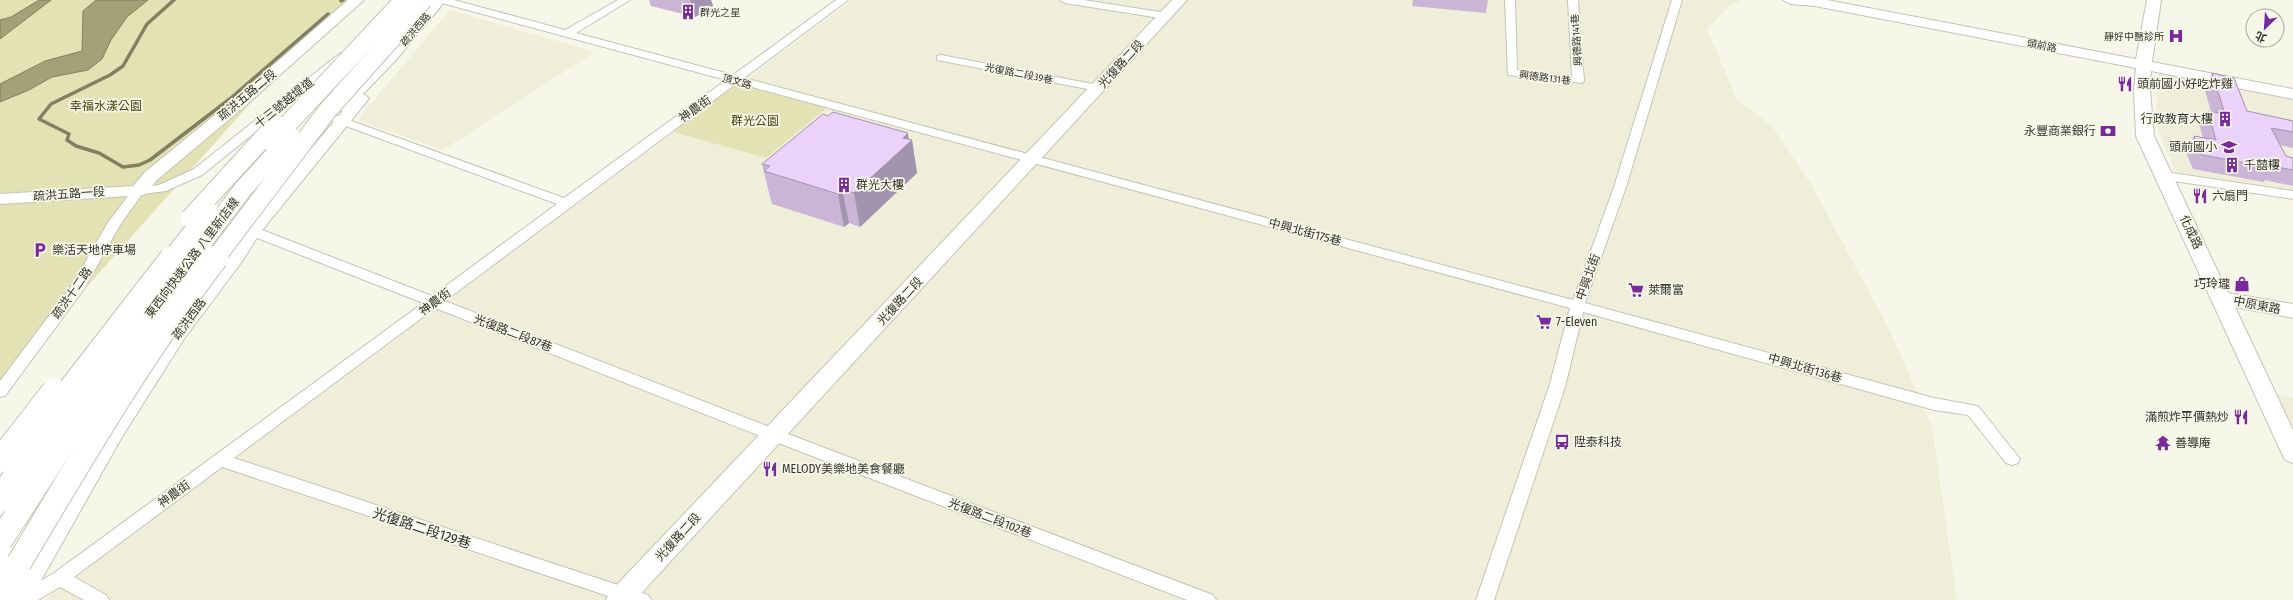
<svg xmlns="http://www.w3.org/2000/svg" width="2293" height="600" font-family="'Fira Sans Condensed','Noto Sans TC',sans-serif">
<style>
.built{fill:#efefd9}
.green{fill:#e3e2b4}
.water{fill:#a3a176;stroke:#828060}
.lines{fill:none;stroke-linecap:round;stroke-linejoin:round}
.stream{stroke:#828060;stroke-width:3.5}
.street-casing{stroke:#c3c3b6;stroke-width:2}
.secondary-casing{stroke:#c3c3b6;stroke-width:2}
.highway-casing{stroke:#c3c3b6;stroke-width:2}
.street{fill:#fff;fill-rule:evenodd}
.secondary{fill:#fff;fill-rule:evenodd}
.highway{fill:#fff;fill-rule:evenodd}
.highway-bridge-far1-casing{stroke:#c3c3b6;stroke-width:20;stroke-linecap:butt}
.highway-bridge-casing{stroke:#c3c3b6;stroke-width:26;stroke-linecap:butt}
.highway-bridge-far1{stroke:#fff;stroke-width:18}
.highway-bridge{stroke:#fff;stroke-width:24}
.wall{fill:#cab5d7}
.shaded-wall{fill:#a493af}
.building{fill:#ebd2fa;stroke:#a493af}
.labels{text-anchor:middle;stroke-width:3.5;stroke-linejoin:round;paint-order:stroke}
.far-poi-label{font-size:10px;fill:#34342e;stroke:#f7f7e9;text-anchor:start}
.far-street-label{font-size:10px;fill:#34342e;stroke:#f7f7e9}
.street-label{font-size:12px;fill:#34342e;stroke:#f7f7e9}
.poi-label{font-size:12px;fill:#34342e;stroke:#f7f7e9;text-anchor:start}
.park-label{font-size:12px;fill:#47450f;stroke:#f7f7e9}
.near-street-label{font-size:14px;fill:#34342e;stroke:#f7f7e9}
</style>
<rect width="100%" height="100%" fill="#f7f7e9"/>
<!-- built -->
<g class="built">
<polygon points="852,0 1742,0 1729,6 1707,29 1737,100 1772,126 1811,184 1891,333 1932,427 1957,600 44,600"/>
<polygon points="450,10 595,52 443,150 357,120"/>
<polygon points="2159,72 2293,99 2293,190 2175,172 2155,122"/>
<polygon points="2276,394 2293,398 2293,425 2290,424"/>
</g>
<!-- green -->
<g class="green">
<polygon points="0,0 350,0 254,99 44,335 0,392"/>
<polygon points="736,83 828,107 766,158 670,131"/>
</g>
<!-- water -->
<g class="water">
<polygon points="39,0 51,0 0,39 0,20 11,17"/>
<polygon points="96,0 148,0 127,17 111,40 102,59 88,70 52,77 29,90 0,102 0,84 45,61 82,51 83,11"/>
</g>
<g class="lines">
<!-- stream -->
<g class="stream">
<polyline points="174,0 147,24 123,66 110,75 51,104 39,119 69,134 67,140 76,146 99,153 123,167 139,165 150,160 231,98 328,14"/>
<polyline points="341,1 343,0"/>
</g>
<defs>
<g id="street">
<polygon points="437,0 454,0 565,30 618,0 630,0 576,33 733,75 836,0 848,0 744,78 1573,300 1614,187 1672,0 1682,0 1626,187 1585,303 1934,398 1978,406 2020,459 2018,463 2012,465 2006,463 1968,415 1934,410 1583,312 1565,387 1494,600 1476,600 1549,387 1570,308 737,83 445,301 780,431 1213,595 1216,600 1187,600 768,439 435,308 234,458 642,593 648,595 651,600 620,600 222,467 74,577 106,595 109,600 84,600 60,587 38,600 14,600 17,595 54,573 423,303 247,234 245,231 247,228 257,228 432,296 557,204 327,119 325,117 327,115 335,115 564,198 726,80 438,2"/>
<polygon points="1060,0 1084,0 1166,13 1171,16 1166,19 1065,3"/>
<polygon points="1505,0 1515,0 1517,70 1572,77 1568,0 1578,0 1584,81 1582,83 1508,75"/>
<polygon points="343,53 347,54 347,58 202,175 166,191 142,194 120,225 84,289 5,396 0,397 0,381 73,284 107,224 134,188 159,185 194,169 339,54"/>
<polygon points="941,55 1098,85 1104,88 1098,91 937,60 937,56"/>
<polygon points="2165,172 2293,191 2293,199 2161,179 2159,176"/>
</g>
<g id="secondary">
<polygon points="348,0 364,0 244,107 157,180 144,195 0,204 0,194 133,186 145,172 232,101"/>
<polygon points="431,0 446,0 396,60 363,94 369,98 367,101 259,234 243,260 184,339 122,437 30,600 4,600 106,425 170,329 229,252 245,227 343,111 336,109 334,106 336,103 384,54"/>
<polygon points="1172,0 1187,0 635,600 606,600 610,592"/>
<polygon points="1783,0 1827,0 2136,59 2147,0 2161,0 2152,62 2293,89 2293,99 2151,71 2150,90 2154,136 2228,293 2293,304 2293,318 2235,307 2293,430 2293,463 2285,460 2282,454 2136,136 2134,90 2136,68 1815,6 1790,4"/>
<polygon points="72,442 80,444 83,450 9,579 0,582 0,550 64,444"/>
</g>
<g id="highway">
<path d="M19,476L28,479L32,486L9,523L0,526C0,507 0,483 19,476Z"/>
<polygon points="19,552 29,555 33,563 14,600 0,600 0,573 9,555"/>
</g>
</defs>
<!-- street casing -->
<use href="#street" class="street-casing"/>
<!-- secondary casing -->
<use href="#secondary" class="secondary-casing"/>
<!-- highway casing -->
<use href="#highway" class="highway-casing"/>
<!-- street -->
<use href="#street" class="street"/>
<!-- secondary -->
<use href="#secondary" class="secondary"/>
<!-- highway -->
<use href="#highway" class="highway"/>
<defs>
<g id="highway-bridge-far1">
<polyline points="271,142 404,0"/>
<polyline points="190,218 276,124"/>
<polyline points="171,259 209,211"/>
<polyline points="190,259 243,189 291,137"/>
<polyline points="215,259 327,111 395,35 423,0"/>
</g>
<g id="highway-bridge">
<polyline points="0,460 54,391"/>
<polyline points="0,500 72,387 172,258"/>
<polyline points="0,541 113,366 190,258"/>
<path d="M19,563C81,459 142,354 216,258"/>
</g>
</defs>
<!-- highway-bridge-far1 casing -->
<use href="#highway-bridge-far1" class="highway-bridge-far1-casing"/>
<!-- highway-bridge casing -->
<use href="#highway-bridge" class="highway-bridge-casing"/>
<!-- highway-bridge-far1 -->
<use href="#highway-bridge-far1" class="highway-bridge-far1"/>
<!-- highway-bridge -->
<use href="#highway-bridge" class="highway-bridge"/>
</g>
<!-- wall -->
<g class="wall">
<polygon points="649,0 711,0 713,6 695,17 651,6"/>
<polygon points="1413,0 1488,0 1486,13 1412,6"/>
<polygon points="2212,73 2247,111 2293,121 2293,148 2280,145 2286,156 2293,158 2293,186 2265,180 2264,182 2193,169 2185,150 2194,136 2203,138 2199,124 2208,111 2211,112 2204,87"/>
<polygon points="828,116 912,140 917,173 860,227 849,223 844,227 772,204 770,197 762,164"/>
</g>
<!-- shaded-wall -->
<g class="shaded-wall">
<polygon points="690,0 711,0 713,6 695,17"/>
<polygon points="908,133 909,143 912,140 917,173 860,227 854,193 903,138"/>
<polygon points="842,189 849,223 844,227 838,194"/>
</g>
<!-- building -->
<g class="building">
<polygon points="2212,73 2234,78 2247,111 2293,121 2293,132 2271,128 2286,156 2293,158 2293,170 2272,166 2273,168 2202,155 2194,136 2216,140 2208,111 2225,114"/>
<polygon points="833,112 908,133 903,138 912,140 854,193 842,189 838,194 764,171 770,166 762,164 823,114 828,116"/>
</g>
<!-- icons -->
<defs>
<symbol id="building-bare" viewBox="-9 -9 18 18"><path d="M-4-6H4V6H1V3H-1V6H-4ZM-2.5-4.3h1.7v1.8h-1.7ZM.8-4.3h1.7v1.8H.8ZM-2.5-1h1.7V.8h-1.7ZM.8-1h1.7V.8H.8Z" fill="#782a9c" stroke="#f7f7e9" stroke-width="2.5" paint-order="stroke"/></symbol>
<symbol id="hospital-bare" viewBox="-9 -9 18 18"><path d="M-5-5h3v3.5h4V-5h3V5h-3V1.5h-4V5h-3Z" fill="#782a9c" stroke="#f7f7e9" stroke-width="2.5" paint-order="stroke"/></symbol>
<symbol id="restaurant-bare" viewBox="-9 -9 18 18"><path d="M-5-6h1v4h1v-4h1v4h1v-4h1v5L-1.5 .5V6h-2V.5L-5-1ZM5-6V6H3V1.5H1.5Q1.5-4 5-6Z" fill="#782a9c" stroke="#f7f7e9" stroke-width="2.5" paint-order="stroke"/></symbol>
<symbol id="bank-bare" viewBox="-9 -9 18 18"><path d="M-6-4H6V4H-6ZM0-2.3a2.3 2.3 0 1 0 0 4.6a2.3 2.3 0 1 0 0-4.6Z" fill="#782a9c" stroke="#f7f7e9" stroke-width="2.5" paint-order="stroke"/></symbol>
<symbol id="school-bare" viewBox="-9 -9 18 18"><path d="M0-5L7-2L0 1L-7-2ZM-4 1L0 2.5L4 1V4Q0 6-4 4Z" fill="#782a9c" stroke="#f7f7e9" stroke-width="2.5" paint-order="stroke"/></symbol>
<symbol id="parking-bare" viewBox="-9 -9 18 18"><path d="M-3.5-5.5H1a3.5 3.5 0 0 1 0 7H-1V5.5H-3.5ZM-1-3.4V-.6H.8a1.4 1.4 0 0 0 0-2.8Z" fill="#782a9c" stroke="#f7f7e9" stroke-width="2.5" paint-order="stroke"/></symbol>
<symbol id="shop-bare" viewBox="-9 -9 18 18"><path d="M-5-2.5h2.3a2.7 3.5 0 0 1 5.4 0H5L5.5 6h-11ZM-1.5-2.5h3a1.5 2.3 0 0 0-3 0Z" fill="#782a9c" stroke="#f7f7e9" stroke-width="2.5" paint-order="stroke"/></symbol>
<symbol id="supermarket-bare" viewBox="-9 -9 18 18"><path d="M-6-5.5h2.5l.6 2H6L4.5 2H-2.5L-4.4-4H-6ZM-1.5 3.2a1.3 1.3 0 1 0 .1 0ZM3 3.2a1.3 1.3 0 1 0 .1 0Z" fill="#782a9c" stroke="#f7f7e9" stroke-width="2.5" paint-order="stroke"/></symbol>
<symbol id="bus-bare" viewBox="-9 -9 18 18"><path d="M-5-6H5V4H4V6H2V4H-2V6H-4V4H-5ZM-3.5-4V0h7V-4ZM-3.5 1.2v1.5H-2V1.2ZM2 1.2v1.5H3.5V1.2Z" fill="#782a9c" stroke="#f7f7e9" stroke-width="2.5" paint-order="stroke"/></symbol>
<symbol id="temple-bare" viewBox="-9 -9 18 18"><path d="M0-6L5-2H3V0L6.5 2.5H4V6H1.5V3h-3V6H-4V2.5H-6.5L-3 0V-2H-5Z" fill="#782a9c" stroke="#f7f7e9" stroke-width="2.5" paint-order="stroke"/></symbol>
</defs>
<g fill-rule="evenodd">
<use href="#building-bare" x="677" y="1" width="22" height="22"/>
<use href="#hospital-bare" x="2165" y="25" width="22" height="22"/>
<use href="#restaurant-bare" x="2114" y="73" width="22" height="22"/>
<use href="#building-bare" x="2214" y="108" width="22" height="22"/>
<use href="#bank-bare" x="2097" y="120" width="22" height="22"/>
<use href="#school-bare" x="2218" y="136" width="22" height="22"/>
<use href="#building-bare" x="2221" y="154" width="22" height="22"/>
<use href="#building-bare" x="833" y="174" width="22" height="22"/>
<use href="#restaurant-bare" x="2189" y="185" width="22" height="22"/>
<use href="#parking-bare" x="29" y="239" width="22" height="22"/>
<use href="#shop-bare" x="2231" y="273" width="22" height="22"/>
<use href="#supermarket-bare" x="1625" y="279" width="22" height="22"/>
<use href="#supermarket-bare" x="1533" y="311" width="22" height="22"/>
<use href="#restaurant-bare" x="2230" y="406" width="22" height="22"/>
<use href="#bus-bare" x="1551" y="431" width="22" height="22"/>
<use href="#temple-bare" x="2152" y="432" width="22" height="22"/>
<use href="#restaurant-bare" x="759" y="458" width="22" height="22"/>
</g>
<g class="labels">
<!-- far-poi labels -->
<g class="far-poi-label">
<text x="700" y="16">群光之星</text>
<text x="2164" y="40" text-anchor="end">靜好中醫診所</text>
</g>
<!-- far-street labels -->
<g class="far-street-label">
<text transform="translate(415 29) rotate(-50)" y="4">疏洪西路</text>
<text transform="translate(1576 40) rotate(-94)" y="4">興德路141巷</text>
<text transform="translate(2042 45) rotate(11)" y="4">頭前路</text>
<text transform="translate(1019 73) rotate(11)" y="4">光復路二段39巷</text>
<text transform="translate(1545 77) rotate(7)" y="4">興德路131巷</text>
<text transform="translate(737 81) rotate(15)" y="4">頂文路</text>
</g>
<!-- street labels -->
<g class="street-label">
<text transform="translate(1121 64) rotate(-47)" y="4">光復路二段</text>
<text transform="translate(247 95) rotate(-40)" y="4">疏洪五路二段</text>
<text transform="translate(284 103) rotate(-39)" y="4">十三號越堤道</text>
<text transform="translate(695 109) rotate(-36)" y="4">神農街</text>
<text transform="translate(69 194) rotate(-4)" y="4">疏洪五路一段</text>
<text transform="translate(1305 232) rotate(15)" y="4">中興北街175巷</text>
<text transform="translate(2191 232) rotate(65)" y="4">化成路</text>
<text transform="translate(192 258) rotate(-53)" y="4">東西向快速公路 八里新店線</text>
<text transform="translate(1588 277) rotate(-70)" y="4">中興北街</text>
<text transform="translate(72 293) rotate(-55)" y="4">疏洪十二路</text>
<text transform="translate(900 301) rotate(-47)" y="4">光復路二段</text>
<text transform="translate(435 302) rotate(-37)" y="4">神農街</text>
<text transform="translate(2257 305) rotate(11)" y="4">中原東路</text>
<text transform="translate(189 319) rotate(-54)" y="4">疏洪西路</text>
<text transform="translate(513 333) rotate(21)" y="4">光復路二段87巷</text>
<text transform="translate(1805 368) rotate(16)" y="4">中興北街136巷</text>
<text transform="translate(174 494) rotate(-36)" y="4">神農街</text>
<text transform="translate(990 518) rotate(21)" y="4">光復路二段102巷</text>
<text transform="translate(678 537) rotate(-47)" y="4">光復路二段</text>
</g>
<!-- poi labels -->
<g class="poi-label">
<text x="2137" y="88">頭前國小好吃炸雞</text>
<text x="2213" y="123" text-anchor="end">行政教育大樓</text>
<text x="2096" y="135" text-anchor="end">永豐商業銀行</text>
<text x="2217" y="151" text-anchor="end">頭前國小</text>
<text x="2244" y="169">千囍樓</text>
<text x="856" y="189">群光大樓</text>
<text x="2212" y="200">六扇門</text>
<text x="52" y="254">樂活天地停車場</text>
<text x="2230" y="288" text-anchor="end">巧玲瓏</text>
<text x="1648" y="294">萊爾富</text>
<text x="1556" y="326">7-Eleven</text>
<text x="2229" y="421" text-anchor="end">滿煎炸平價熱炒</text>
<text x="1574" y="446">陞泰科技</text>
<text x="2175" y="447">善導庵</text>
<text x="782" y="473">MELODY美樂地美食餐廳</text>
</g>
<!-- park labels -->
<g class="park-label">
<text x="106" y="110">幸福水漾公園</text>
<text x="755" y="125">群光公園</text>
</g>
<!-- near-street labels -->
<g class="near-street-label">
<text transform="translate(422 528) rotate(18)" y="5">光復路二段129巷</text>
</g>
</g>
<!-- north arrow -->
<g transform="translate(2265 28) rotate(205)"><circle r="19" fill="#f7f7e9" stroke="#a9a99e"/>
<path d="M0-3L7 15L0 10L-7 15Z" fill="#782a9c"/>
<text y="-6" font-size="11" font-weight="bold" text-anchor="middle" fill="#34342e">北</text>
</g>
</svg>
